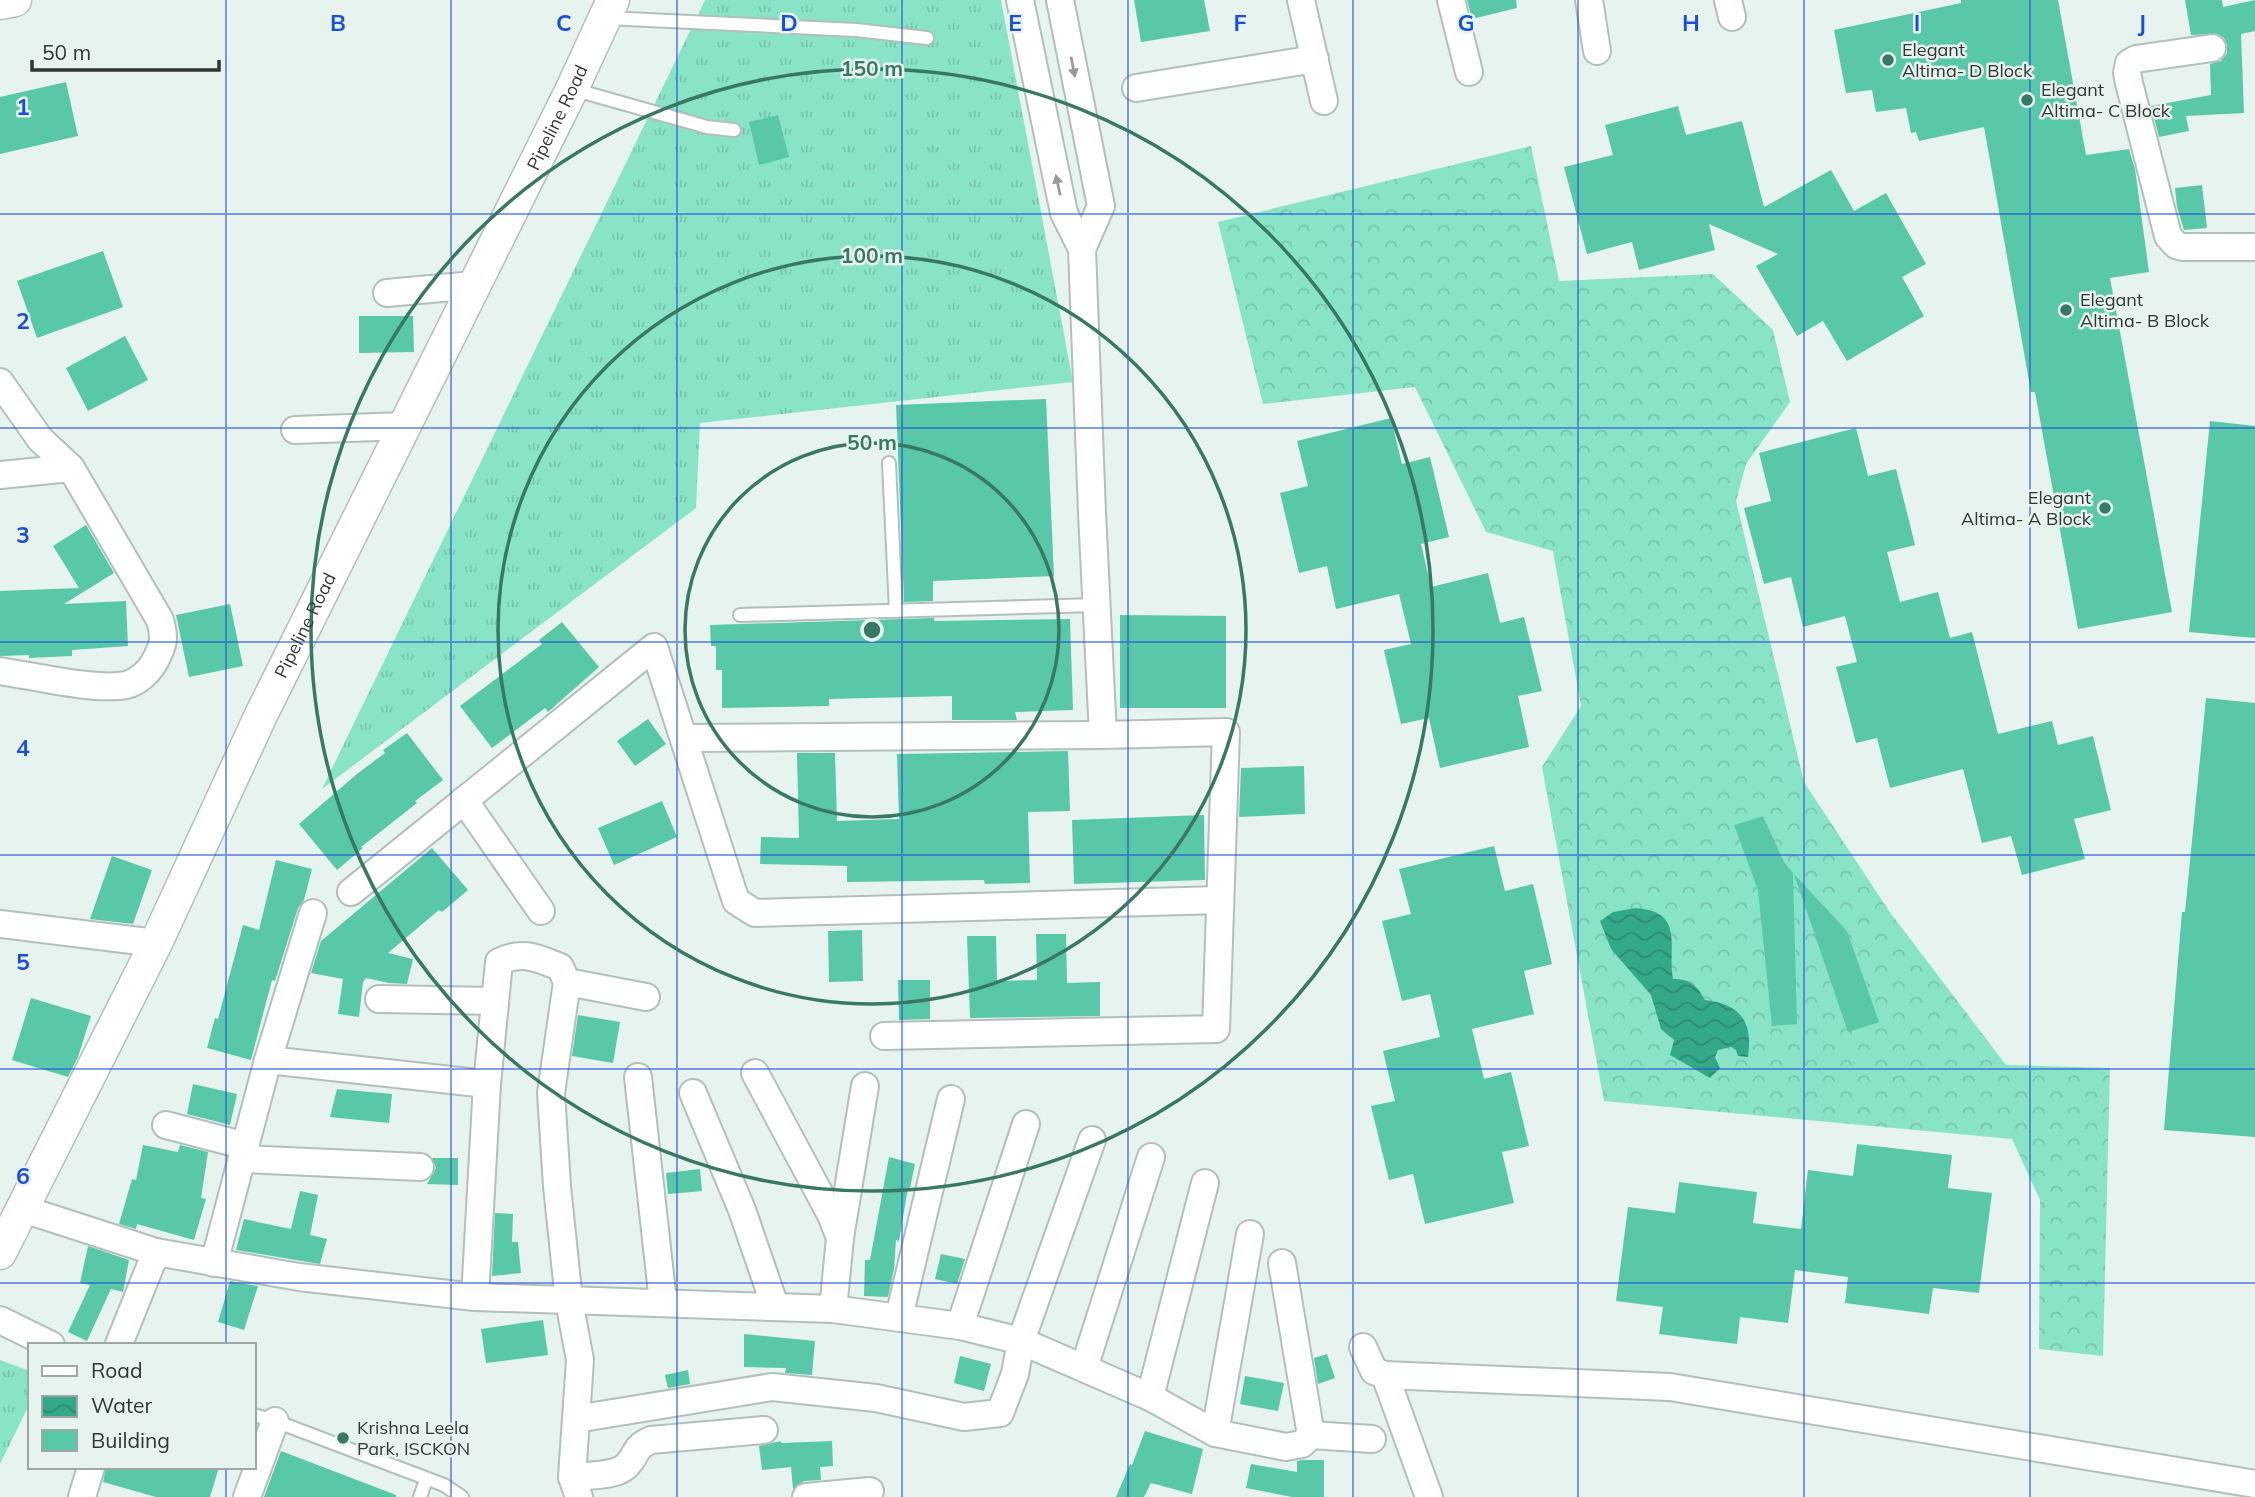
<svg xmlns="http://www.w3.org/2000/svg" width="2255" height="1497" font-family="Mulish,sans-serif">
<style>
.grass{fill:url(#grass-tufts)}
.forest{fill:url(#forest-crowns)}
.water{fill:url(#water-waves)}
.building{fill:#58c8a8}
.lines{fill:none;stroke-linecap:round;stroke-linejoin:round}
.service-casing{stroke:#b2bfbb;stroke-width:16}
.minor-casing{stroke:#b2bfbb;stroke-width:30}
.tertiary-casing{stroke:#b2bfbb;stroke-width:35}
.service{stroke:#fff;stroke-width:12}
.minor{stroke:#fff;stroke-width:26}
.tertiary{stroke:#fff;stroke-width:32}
.oneway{fill:#989a9a}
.grid{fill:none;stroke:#1d4ed8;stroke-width:2;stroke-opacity:0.55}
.ring{fill:none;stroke:#397865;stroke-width:3.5}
.poi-dot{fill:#397865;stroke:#e6f3ee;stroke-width:2.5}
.labels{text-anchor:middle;stroke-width:5;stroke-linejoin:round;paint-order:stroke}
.poi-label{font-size:18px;fill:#313634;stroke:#e6f3ee;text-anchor:start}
.street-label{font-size:18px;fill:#313634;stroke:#e6f3ee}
.grid-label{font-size:23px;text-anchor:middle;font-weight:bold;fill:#1d4ed8;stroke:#e6f3ee;stroke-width:5;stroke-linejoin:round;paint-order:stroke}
.centre{fill:#397865;stroke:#e6f3ee;stroke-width:3.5}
.ring-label{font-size:21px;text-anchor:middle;font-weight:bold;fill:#397865;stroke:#e6f3ee;stroke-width:5;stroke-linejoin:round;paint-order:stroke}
</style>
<defs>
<pattern id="grass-tufts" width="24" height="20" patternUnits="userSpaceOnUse" patternTransform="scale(1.75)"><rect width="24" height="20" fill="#89e4c7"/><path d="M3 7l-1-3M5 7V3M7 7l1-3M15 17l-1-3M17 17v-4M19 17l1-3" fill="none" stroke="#77c4ac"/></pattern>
<pattern id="forest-crowns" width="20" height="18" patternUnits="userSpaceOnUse" patternTransform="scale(1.75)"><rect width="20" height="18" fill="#89e4c7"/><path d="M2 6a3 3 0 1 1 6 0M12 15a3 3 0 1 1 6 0" fill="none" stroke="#77c4ac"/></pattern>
<pattern id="water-waves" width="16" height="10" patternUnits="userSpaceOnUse" patternTransform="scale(1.75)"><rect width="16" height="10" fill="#33a98a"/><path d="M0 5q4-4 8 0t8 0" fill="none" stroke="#2c8a72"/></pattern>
</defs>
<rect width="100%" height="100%" fill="#e6f3ee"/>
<!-- grass -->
<g class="grass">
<polygon points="705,0 1001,0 1073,382 700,423 696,508 322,789"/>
<polygon points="0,1360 30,1371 30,1403 0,1464"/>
</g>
<!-- forest -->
<polygon class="forest" points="1531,146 1559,281 1713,274 1773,330 1790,402 1746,464 1736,501 1804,782 1889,911 2006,1065 2110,1068 2103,1356 2039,1349 2040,1200 2012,1139 1604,1101 1542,767 1581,706 1553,551 1486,532 1415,387 1263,404 1218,222"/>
<!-- water -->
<path class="water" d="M1635,908C1686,911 1667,947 1673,979C1690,979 1697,985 1705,1000C1741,1004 1753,1022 1748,1057L1738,1056L1736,1050L1731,1047L1718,1050L1715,1057L1720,1068L1710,1078L1670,1055L1674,1040L1661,1029L1651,995L1611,949L1600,921L1613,912Z"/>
<!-- building -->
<g class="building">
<polygon points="1134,0 1204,0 1210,31 1141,42"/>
<polygon points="1467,0 1516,0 1517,8 1472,19"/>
<polygon points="1961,0 2058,0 2086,155 2129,149 2135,169 2149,272 2110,278 2172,612 2078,629 2035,392 2031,392 1984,127 1919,141 1916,132 1911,133 1906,108 1876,112 1872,90 1846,93 1834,30 1961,3"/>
<polygon points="2185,0 2222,0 2223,7 2255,0 2255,31 2241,34 2244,113 2186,116 2189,131 2159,137 2151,106 2211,95 2210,64 2221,61 2227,53 2227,45 2224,38 2218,34 2191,35"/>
<polygon points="66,82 78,136 0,154 0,97"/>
<polygon points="1678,106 1686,135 1742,121 1764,207 1831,170 1854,211 1886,193 1926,264 1902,277 1924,316 1847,361 1823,321 1797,336 1756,266 1778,254 1709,224 1715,250 1639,270 1632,242 1587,254 1564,167 1613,155 1605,125"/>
<polygon points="778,115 789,157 759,165 749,122"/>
<polygon points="2202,185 2207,228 2184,230 2177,207 2175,188"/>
<polygon points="103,251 123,307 37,338 17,281"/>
<polygon points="359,316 413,316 414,352 359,353"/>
<polygon points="125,336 148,380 88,411 66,368"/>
<polygon points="1046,399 1054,576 933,581 933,601 904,602 896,405"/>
<polygon points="1391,418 1402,464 1430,457 1449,537 1421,544 1431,587 1488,573 1500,623 1524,617 1542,691 1518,696 1529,747 1440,768 1429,718 1401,724 1384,650 1411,644 1399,594 1336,609 1327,566 1299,573 1280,493 1308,486 1297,441"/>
<polygon points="2210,421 2255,426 2255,638 2189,632"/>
<polygon points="1856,428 1868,476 1896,469 1915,545 1887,552 1900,602 1938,592 1950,638 1972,632 1998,734 2052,721 2058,745 2093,736 2111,810 2074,819 2085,859 2022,875 2011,836 1982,843 1963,769 1890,788 1877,738 1856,743 1836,667 1857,662 1845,616 1803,627 1791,577 1764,584 1744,508 1771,501 1759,453"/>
<polygon points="86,525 114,573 64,604 126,601 128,646 72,650 72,656 29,658 29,655 0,656 0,591 79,588 53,546"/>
<polygon points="230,604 243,666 189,677 176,615"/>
<polygon points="1120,615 1226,616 1226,708 1120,708"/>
<polygon points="934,618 934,621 1070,619 1073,710 1015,712 1017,720 952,720 952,696 829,699 829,706 722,708 722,670 716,670 716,646 711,646 710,625"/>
<polygon points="562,622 599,667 548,712 545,708 492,748 460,706 542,644 539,640"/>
<polygon points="2206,698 2255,703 2255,1137 2164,1130 2182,912 2185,912"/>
<polygon points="648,719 666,744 635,766 617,741"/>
<polygon points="407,733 443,780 415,801 417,803 361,847 363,848 337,870 299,824 357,774 385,753 383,750"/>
<polygon points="1068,751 1070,811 1028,812 1030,883 985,884 984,880 847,882 847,866 760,864 761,837 799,838 797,753 835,753 837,821 899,819 897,754"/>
<polygon points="1304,766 1305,814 1239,817 1241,768"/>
<polygon points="662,801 677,837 614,865 598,828"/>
<polygon points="1204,815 1205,880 1074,884 1072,820"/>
<polygon points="1763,816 1784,862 1793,873 1797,1024 1772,1026 1758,890 1734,825"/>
<polygon points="1494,846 1505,891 1533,884 1552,964 1524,971 1534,1014 1472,1029 1484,1079 1511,1072 1529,1146 1502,1152 1514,1203 1425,1224 1413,1174 1389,1180 1371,1106 1395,1101 1383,1051 1440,1037 1430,994 1402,1001 1382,921 1411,914 1399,869"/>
<polygon points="432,848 468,890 442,912 439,910 388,953 413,959 407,984 389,983 366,978 363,982 359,1017 338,1014 343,979 311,973 321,941"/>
<polygon points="112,856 152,870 133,924 90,919"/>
<polygon points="276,860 312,869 304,900 298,908 275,981 272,980 251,1060 207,1048 215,1018 218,1019 243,925 259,930"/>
<polygon points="1794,874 1847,931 1879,1022 1848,1032"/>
<polygon points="862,930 863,981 829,982 828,931"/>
<polygon points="1036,934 1066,934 1067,983 1100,982 1100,1016 970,1018 967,936 996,936 997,981 1037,980"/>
<polygon points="898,980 930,980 930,1019 899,1020"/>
<polygon points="31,998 91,1016 78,1057 68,1077 12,1060"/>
<polygon points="578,1015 620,1022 613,1063 572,1056"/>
<polygon points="193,1084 237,1094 230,1125 187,1114"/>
<polygon points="337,1089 392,1094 389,1123 330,1117"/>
<polygon points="1857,1144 1952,1155 1948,1188 1992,1193 1979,1293 1933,1288 1929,1314 1845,1303 1848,1277 1795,1270 1788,1323 1740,1317 1737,1344 1659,1334 1663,1307 1616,1301 1628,1207 1675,1213 1679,1182 1757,1192 1753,1223 1801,1229 1808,1170 1853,1176"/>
<polygon points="143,1145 178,1152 180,1145 208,1152 201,1198 206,1199 194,1240 137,1224 136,1229 119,1224 132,1179 136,1180"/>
<polygon points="889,1157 915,1164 910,1188 908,1188 899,1241 896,1240 894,1269 888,1297 864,1296 865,1260 870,1260"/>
<polygon points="432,1158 458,1158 458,1185 427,1184 436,1168"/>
<polygon points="700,1169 702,1191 668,1194 666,1173"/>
<polygon points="300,1191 318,1195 310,1235 327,1239 320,1264 236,1250 244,1219 291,1229"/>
<polygon points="495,1213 513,1214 512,1242 518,1242 521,1273 492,1276"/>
<polygon points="88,1246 129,1260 123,1292 111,1289 87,1341 68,1332 90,1285 80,1283"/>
<polygon points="941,1254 965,1259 957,1284 935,1279"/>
<polygon points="230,1281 258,1286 244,1330 218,1322"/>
<polygon points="543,1320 548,1355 486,1363 481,1329"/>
<polygon points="744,1334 815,1341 812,1375 785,1373 786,1368 744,1367"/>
<polygon points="1327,1354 1335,1378 1318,1384 1314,1358"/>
<polygon points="960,1356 991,1364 984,1391 954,1383"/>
<polygon points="688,1370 690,1384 668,1388 665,1375"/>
<polygon points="1245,1376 1284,1383 1278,1411 1240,1404"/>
<polygon points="1145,1431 1203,1449 1192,1494 1151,1483 1144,1497 1116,1497 1130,1464 1132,1465"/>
<polygon points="781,1441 781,1443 832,1441 833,1466 820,1467 821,1480 804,1481 793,1489 791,1467 762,1470 759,1446"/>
<polygon points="281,1451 396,1495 396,1497 264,1497"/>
<polygon points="1303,1460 1324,1460 1324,1497 1292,1497 1246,1488 1251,1464 1297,1472 1297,1461"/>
<polygon points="106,1467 219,1467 210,1497 156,1497 103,1482"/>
</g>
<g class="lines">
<defs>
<g id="service">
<polyline points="606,18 856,30 927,38"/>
<polyline points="572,89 707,127 734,130"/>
<polyline points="889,463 896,611"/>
<polyline points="740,615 1096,605"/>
<polyline points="254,1415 275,1421 444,1485 462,1497"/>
<polyline points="420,1497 426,1480"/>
</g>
<g id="minor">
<polyline points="1060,0 1101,206 1082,249"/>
<polyline points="1301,0 1324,101"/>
<polyline points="1451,0 1469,72"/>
<polyline points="1589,0 1597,51"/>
<polyline points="1728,0 1732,17"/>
<polyline points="2212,48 2136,59 2129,63 2127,73 2129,83 2168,236 2176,245 2183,247 2255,247"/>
<polyline points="1136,88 1315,59"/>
<polyline points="387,293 474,285"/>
<path d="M0,382L40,439L71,468L160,620C165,638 164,644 155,661C149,672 138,682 126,685C97,691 32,676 0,671"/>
<polyline points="295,430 404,426"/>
<polyline points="0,475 71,468"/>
<polyline points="685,738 1103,735"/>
<polyline points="464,800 541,911"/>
<polyline points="351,892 654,647 736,901 755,913 1220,900"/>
<polyline points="0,924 156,943"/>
<polyline points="567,982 646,997"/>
<polyline points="379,999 495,1001"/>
<polyline points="884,1036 1216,1029 1226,732 1103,735 1092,513 1082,249 1064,213 1020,0"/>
<polyline points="268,1060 313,913"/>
<polyline points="755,1073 831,1215 840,1238"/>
<polyline points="638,1077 663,1302"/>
<polyline points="693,1093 742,1210 775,1306"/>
<polyline points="166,1125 246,1146"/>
<polyline points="243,1159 420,1167"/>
<polyline points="23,1209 156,1252 299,1277 475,1297 833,1309 960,1326 1021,1341 1150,1397 1215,1433 1286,1447 1302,1444 1311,1435 1282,1263"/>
<polyline points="214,1263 268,1060 487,1084"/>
<path d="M475,1297L487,1084L499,962C522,950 537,958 560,967L567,982L551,1093L557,1186L569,1301L580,1360L572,1477L579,1497"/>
<polyline points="833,1309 840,1238 865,1086"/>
<polyline points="899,1317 951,1099"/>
<polyline points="0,1320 51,1345"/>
<polyline points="960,1326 1026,1124"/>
<polyline points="119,1344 156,1252"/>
<polyline points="1363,1347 1374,1371 1385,1375 1670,1387 2255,1484"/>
<polyline points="1084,1368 1151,1157"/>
<polyline points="1385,1375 1429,1497"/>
<polyline points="1150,1397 1205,1183"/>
<polyline points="576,1419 772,1387 876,1398 964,1417 1000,1413 1015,1374 1021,1341 1092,1140"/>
<polyline points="1215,1433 1250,1234"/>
<polyline points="1311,1435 1372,1439"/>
<path d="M572,1477C588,1475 618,1477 628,1464C639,1452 633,1448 651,1440L764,1430"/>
<polyline points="82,1497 91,1467"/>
<polyline points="247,1497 275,1421"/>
<polyline points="806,1497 870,1491"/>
</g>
<g id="tertiary">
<polyline points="0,3 15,0"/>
<path id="s1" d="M0,1253L156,943L261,715L572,89L613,0"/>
</g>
</defs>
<!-- service casing -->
<use href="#service" class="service-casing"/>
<!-- minor casing -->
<use href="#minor" class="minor-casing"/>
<!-- tertiary casing -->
<use href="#tertiary" class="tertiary-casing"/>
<!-- service -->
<use href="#service" class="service"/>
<!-- minor -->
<use href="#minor" class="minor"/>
<!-- tertiary -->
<use href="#tertiary" class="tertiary"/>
</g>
<!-- one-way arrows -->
<defs><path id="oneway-solid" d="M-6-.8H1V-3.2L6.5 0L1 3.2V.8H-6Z" transform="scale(1.75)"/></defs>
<g class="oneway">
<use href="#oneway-solid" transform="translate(1073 67) rotate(79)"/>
<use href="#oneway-solid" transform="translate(1058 185) rotate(-102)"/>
</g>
<!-- grid -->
<path class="grid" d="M226,0V1345M451,0V1497M677,0V1497M902,0V1497M1128,0V1497M1353,0V1497M1578,0V1497M1804,0V1497M2030,0V1497M0,214H2255M0,428H2255M0,642H2255M0,855H2255M0,1069H2255M0,1283H2255M226,1467V1497"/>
<!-- distance rings -->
<g class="ring">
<circle cx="872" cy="630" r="187"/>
<circle cx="872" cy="630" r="374"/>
<circle cx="872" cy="630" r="561"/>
</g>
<!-- markers -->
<g class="poi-dot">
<circle cx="1888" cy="60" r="7"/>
<circle cx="2027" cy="100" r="7"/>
<circle cx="2066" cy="310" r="7"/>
<circle cx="2105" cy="508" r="7"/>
<circle cx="343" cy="1438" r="7"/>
</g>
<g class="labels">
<!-- poi labels -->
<g class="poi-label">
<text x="1902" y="56">Elegant<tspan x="1902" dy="21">Altima- D Block</tspan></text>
<text x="2041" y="96">Elegant<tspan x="2041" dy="21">Altima- C Block</tspan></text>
<text x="2080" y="306">Elegant<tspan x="2080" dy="21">Altima- B Block</tspan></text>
<text x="2091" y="504" text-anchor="end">Elegant<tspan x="2091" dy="21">Altima- A Block</tspan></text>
<text x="357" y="1434">Krishna Leela<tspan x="357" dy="21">Park, ISCKON</tspan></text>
</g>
<!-- street labels -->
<g class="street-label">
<text dy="6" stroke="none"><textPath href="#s1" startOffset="1265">Pipeline Road</textPath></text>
<text dy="6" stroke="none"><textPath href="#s1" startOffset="698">Pipeline Road</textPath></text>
</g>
</g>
<g class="grid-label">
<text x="338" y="31">B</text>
<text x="564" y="31">C</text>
<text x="789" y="31">D</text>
<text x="1015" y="31">E</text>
<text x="1240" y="31">F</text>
<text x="1466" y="31">G</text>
<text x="1691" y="31">H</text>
<text x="1917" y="31">I</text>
<text x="2142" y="31">J</text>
<text x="23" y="115">1</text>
<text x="23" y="329">2</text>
<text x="23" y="543">3</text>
<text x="23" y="756">4</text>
<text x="23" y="970">5</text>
<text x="23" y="1184">6</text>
</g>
<circle cx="872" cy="630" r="10" class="centre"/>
<g class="ring-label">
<text x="872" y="76">150 m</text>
<text x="872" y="263">100 m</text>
<text x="872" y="450">50 m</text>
</g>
<!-- legend -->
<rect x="28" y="1343" width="228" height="126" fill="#e6f3ee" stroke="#9ea7a4" stroke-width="2"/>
<rect x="42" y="1366" width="35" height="10" fill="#ffffff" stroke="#9ea7a4" stroke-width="2"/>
<text x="91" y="1378" font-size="21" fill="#313634">Road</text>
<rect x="42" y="1396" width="35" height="21" fill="url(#water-waves)" stroke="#9ea7a4" stroke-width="2"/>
<text x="91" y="1413" font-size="21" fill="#313634">Water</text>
<rect x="42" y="1430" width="35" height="21" fill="#58c8a8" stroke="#9ea7a4" stroke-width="2"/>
<text x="91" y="1448" font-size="21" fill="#313634">Building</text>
<!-- scale -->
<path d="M32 60v10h187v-10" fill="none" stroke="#313634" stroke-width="3.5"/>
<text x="42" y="60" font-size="21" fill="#313634" stroke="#e6f3ee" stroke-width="5" paint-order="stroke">50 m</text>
</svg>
